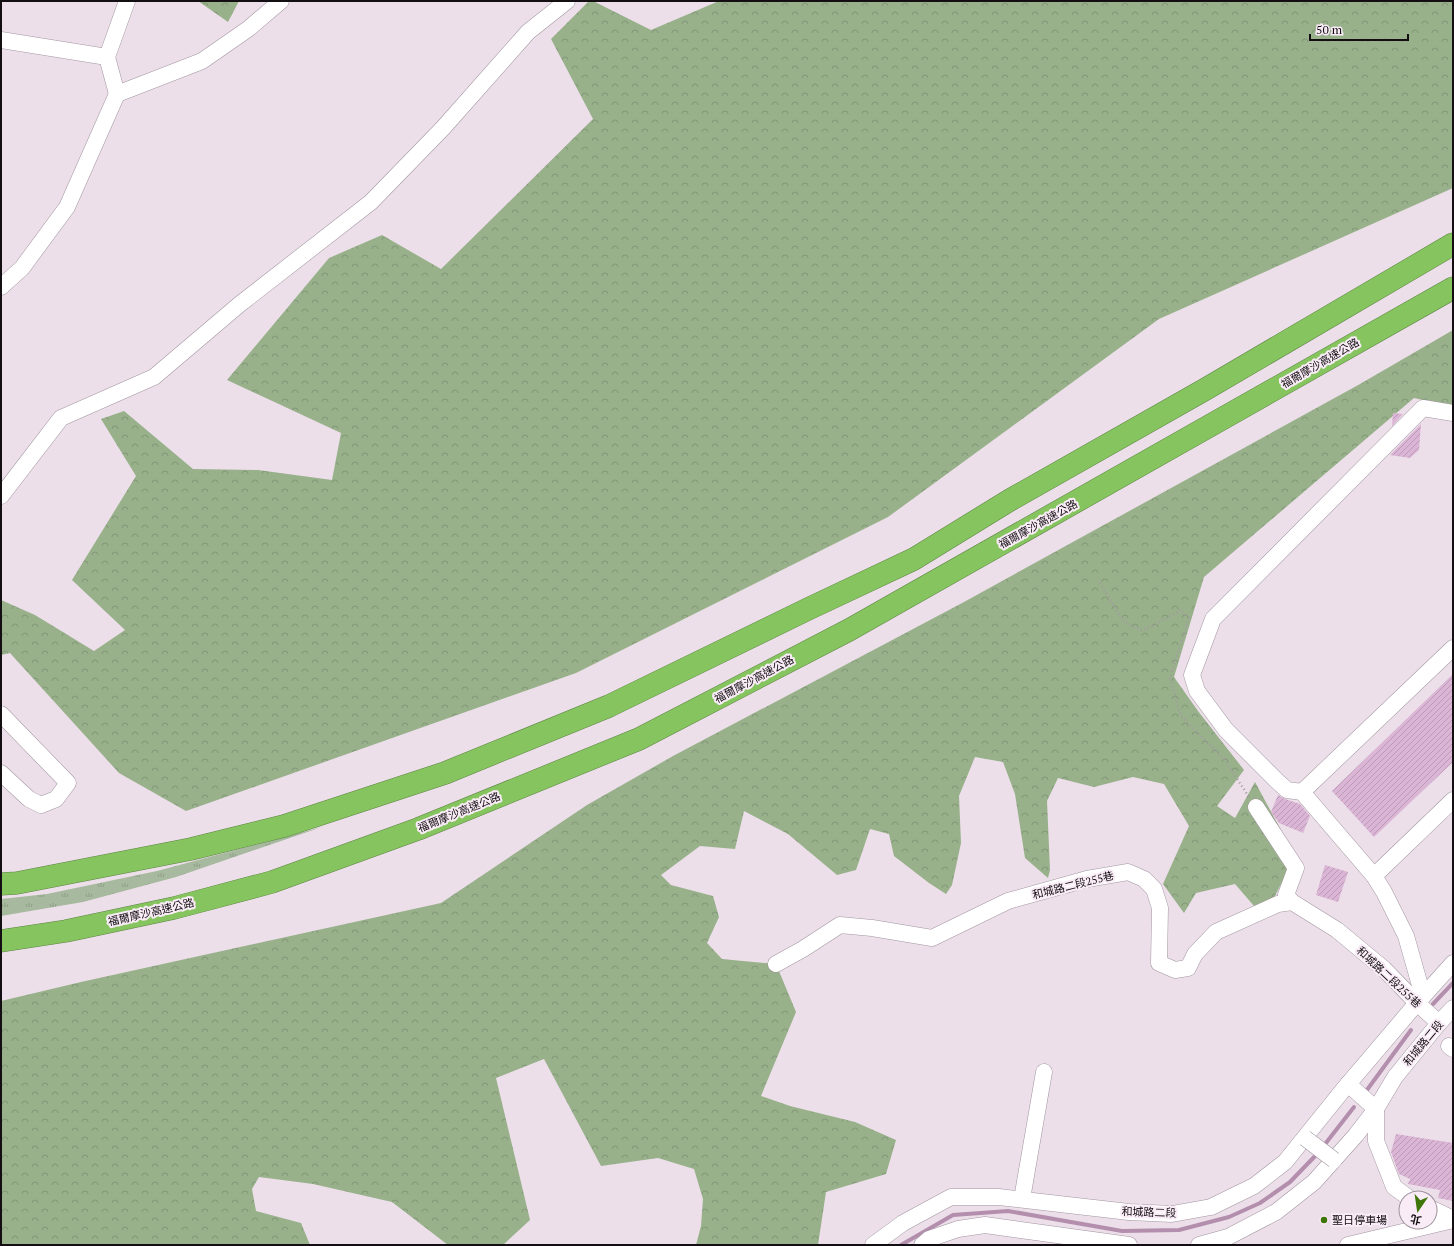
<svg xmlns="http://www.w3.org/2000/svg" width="1454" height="1246" font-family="'PT Serif','Noto Sans TC',serif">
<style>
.grass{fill:url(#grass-tufts)}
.forest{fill:url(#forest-crowns)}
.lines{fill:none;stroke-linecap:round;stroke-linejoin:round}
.stream{stroke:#b38fad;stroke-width:4}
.building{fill:url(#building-hatch)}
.minor-casing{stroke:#a296a0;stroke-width:17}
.highway-casing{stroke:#5d8444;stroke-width:23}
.path{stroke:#a49aa2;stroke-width:2.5;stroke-dasharray:1 3;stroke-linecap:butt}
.minor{stroke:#fff;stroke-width:16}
.highway{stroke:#86c45f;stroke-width:22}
.minor-bridge-casing{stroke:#a296a0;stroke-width:17;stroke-linecap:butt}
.minor-bridge{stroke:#fff;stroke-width:16}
.poi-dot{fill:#3e7608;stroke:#f9ecf7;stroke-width:1.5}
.labels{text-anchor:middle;stroke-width:4;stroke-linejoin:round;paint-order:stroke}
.street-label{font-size:11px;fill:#120e11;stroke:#f9ecf7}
.poi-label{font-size:11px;fill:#120e11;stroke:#f9ecf7;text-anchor:start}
</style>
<defs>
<pattern id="grass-tufts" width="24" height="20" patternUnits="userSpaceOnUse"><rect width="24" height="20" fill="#a7b99e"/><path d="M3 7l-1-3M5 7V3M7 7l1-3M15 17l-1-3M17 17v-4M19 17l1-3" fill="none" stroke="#8f9e87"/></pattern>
<pattern id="forest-crowns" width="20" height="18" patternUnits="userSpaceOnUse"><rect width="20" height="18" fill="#98b18b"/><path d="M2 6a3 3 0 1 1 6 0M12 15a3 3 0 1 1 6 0" fill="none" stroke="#829777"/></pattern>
<pattern id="building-hatch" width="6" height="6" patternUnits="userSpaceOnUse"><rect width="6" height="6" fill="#dbb5d5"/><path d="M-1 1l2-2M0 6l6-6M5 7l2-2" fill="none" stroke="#bb9ab6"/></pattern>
</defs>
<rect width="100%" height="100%" fill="#ecdfe9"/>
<!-- grass -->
<polygon class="grass" points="322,827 176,877 83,902 1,916 1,899 47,894 157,871"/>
<!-- forest -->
<g class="forest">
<polygon points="198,1 239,1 228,22"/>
<polygon points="589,1 593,1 651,30 719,1 1453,1 1453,188 1159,319 888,517 576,673 186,811 119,773 10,653 1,655 1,600 35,615 94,651 125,630 72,580 136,476 101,419 124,411 193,469 258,470 332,480 341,433 227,380 329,258 382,235 441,269 593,119 551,39"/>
<polygon points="1453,330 1453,407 1414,398 1204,577 1174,677 1198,711 1244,770 1217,806 1235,818 1255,782 1295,856 1270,906 1254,906 1235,884 1196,893 1184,913 1163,884 1189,826 1164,784 1133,777 1094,787 1058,778 1047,801 1050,870 1048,878 1025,858 1015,794 1003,762 975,757 959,796 961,843 952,885 946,894 929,883 894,856 889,834 870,829 856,870 837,875 788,834 744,811 735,849 700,846 661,875 671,885 713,896 719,917 707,943 722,959 776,964 796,1012 761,1096 790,1106 855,1122 896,1140 886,1174 826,1192 818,1245 696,1245 701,1226 703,1199 694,1169 658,1158 601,1166 544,1059 496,1078 530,1220 503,1245 448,1245 392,1202 313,1184 259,1177 252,1189 256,1211 301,1223 310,1245 1,1245 1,1001 81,982 441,903 587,805 673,756 964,602 1360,384"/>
</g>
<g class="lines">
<!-- stream -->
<g class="stream">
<polyline points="1433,1004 1453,983"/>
<polyline points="1364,1094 1411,1030"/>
<polyline points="1322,1148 1354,1107"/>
<polyline points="901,1245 953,1215 1008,1211 1122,1231 1179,1230 1229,1217 1260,1203 1290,1182 1318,1153"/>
</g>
</g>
<!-- building -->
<g class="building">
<polygon points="1393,413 1403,414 1392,426"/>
<polygon points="1421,424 1419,450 1410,458 1390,455"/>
<polygon points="1453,674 1453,762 1374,837 1332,791"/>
<polygon points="1278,795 1285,799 1300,804 1310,816 1303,833 1279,823 1271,812"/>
<polygon points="1325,865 1348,872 1338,902 1316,895"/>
<polygon points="1396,1134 1453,1143 1453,1201 1438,1198 1440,1190 1408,1184 1410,1179 1399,1174 1391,1152"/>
</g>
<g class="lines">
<defs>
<g id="minor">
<polyline points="1,40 107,57"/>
<polyline points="117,94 107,57 127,1"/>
<polyline points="1,287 22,268 67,207 117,94 202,61 248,29 281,1"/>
<polyline points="1,496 61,418 154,377 240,304 371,202 443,128 528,32 567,1"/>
<polyline points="1,714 68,783 56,799 41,805 29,799 1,773"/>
<polyline points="1302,792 1453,648"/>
<polyline points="1256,807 1296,868 1286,895 1292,902"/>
<polyline points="1374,876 1453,800"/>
<polyline points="776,964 803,949 840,925 872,928 932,938 1008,901 1087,879 1128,872 1144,879 1154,889 1160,908 1159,963 1175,970 1188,968 1195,954 1216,932 1278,904 1292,902 1337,930 1384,969 1417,1003 1439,1023"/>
<polyline points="1423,996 1406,936 1384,892 1374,876 1302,792 1287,790 1277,781 1226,730 1197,691 1192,675 1213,619 1423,408 1453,413"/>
<polyline points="1449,1046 1453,1049"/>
<polyline points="1348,1084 1376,1109 1376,1141 1394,1187 1409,1198"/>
<polyline points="1022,1199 1044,1072"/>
<polyline points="1430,1208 1453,1219"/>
<polyline points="873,1245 903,1223 951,1197 999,1197 1129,1212 1172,1214 1211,1207 1254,1186 1285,1162 1343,1090 1417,1003 1453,963"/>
<polyline points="922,1245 929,1239 958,1229 985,1225 1129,1245"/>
<polyline points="1199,1245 1228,1237 1276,1212 1314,1182 1356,1135 1376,1109 1395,1077 1439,1023 1453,1008"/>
<polyline points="1348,1245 1453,1220"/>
</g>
<g id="highway">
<polyline points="1,884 17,883 191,849 284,826 445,773 609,706 808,609 914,559 1010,500 1204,390 1453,244"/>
<polyline points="1,941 66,931 174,908 272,882 418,829 639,739 849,630 1453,288"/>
</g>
</defs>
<!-- minor casing -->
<use href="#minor" class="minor-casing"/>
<!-- highway casing -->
<use href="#highway" class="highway-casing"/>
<!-- path -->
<polyline class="path" points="1100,583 1124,622 1141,630 1152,626 1181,610 1189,618 1170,678 1181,716 1224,759 1249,797"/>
<!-- minor -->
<use href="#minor" class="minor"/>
<!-- highway -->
<use href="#highway" class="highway"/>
<defs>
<polyline id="minor-bridge" points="1305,1138 1334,1160"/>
</defs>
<!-- minor-bridge casing -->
<use href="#minor-bridge" class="minor-bridge-casing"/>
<!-- minor-bridge -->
<use href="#minor-bridge" class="minor-bridge"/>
</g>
<!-- markers -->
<circle class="poi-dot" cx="1324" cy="1220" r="4"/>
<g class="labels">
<!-- street labels -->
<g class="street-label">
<text transform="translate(1320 363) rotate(-30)" y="4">福爾摩沙高速公路</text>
<text transform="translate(1038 524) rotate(-29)" y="4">福爾摩沙高速公路</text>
<text transform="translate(754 679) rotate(-28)" y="4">福爾摩沙高速公路</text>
<text transform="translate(459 812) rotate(-22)" y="4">福爾摩沙高速公路</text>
<text transform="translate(1073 885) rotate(-14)" y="4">和城路二段255巷</text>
<text transform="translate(151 912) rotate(-13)" y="4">福爾摩沙高速公路</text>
<text transform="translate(1389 977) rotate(43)" y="4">和城路二段255巷</text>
<text transform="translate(1423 1043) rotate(-50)" y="4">和城路二段</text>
<text transform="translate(1149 1212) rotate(2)" y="4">和城路二段</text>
</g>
<!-- poi labels -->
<g class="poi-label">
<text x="1332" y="1224">聖日停車場</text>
</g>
</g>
<!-- border -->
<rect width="1454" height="1246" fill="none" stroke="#120e11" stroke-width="4"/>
<!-- north arrow -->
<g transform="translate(1418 1210) rotate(193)"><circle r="19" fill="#f9ecf7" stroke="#9d939b"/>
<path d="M0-3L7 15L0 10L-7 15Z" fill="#3e7608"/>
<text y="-6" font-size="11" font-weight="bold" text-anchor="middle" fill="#120e11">北</text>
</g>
<!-- scale -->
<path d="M1310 34v6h98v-6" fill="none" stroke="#120e11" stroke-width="2"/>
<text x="1316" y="34" font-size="12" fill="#120e11" stroke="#f9ecf7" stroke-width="3" paint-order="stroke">50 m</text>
</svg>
